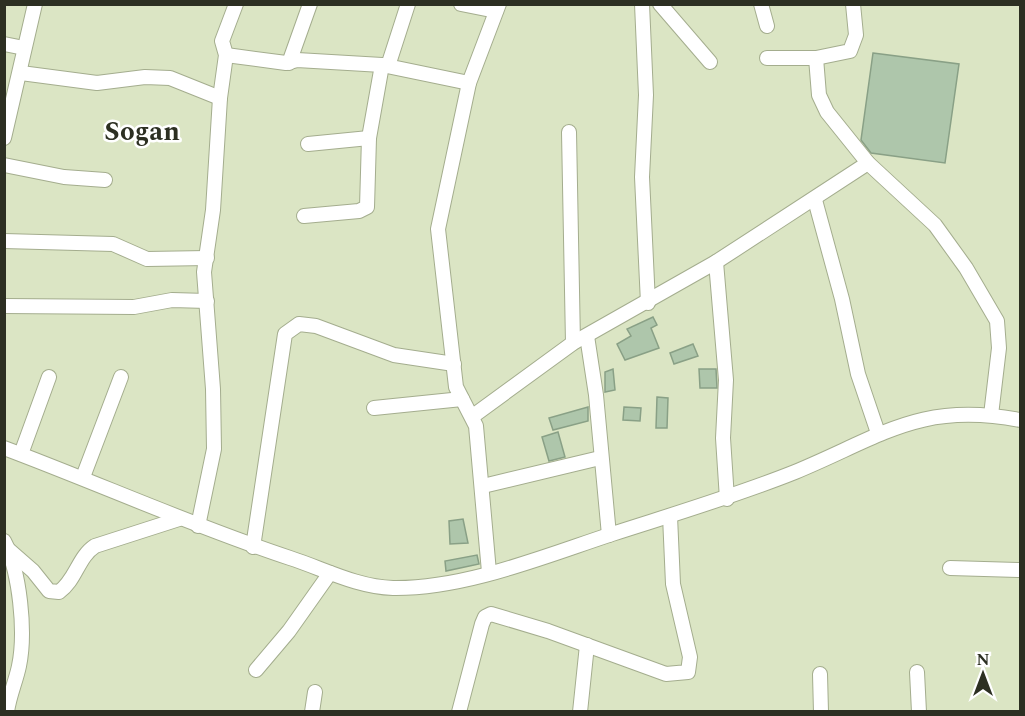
<svg xmlns="http://www.w3.org/2000/svg" width="1025" height="716" font-family="Spectral,serif">
<style>
.building{fill:#aec6ab;stroke:#89a086;stroke-width:1.5}
.lines{fill:none;stroke-linecap:round;stroke-linejoin:round}
.minor-casing{stroke:#a4ad8e;stroke-width:16}
.minor{stroke:#fff;stroke-width:14}
.labels{text-anchor:middle;stroke-width:5;stroke-linejoin:round;paint-order:stroke}
.quarter-label{font-size:27px;font-weight:bold;fill:#2c2f22;stroke:#fff}
</style>
<rect width="100%" height="100%" fill="#dbe5c4"/>
<!-- building -->
<g class="building">
<polygon points="873,53 959,64 945,163 871,153 861,140"/>
<polygon points="653,317 657,325 651,328 659,348 625,360 617,344 631,336 627,329"/>
<polygon points="693,344 698,356 674,364 670,353"/>
<polygon points="613,369 615,390 605,392 605,372"/>
<polygon points="699,369 716,369 717,388 700,388"/>
<polygon points="657,397 668,398 667,428 656,428"/>
<polygon points="588,407 588,421 553,430 549,418"/>
<polygon points="624,407 641,408 640,421 623,420"/>
<polygon points="558,432 565,457 549,461 542,437"/>
<polygon points="463,519 468,543 450,544 449,521"/>
<polygon points="477,555 479,564 446,571 445,561"/>
</g>
<g class="lines">
<defs>
<g id="minor">
<polyline points="461,4 496,11"/>
<polyline points="642,4 646,95 642,177 648,303"/>
<polyline points="660,4 710,62"/>
<polyline points="761,4 767,26"/>
<polyline points="4,44 24,48"/>
<polyline points="226,55 286,63 297,60 382,65 469,83"/>
<polyline points="767,58 816,58 850,51 856,35 853,4"/>
<polyline points="816,58 819,95 827,112 868,163 935,225 966,268 997,321 999,348 991,415"/>
<polyline points="289,63 310,4"/>
<polyline points="388,66 408,4"/>
<polyline points="21,73 97,83 145,77 170,78 220,98"/>
<polyline points="569,132 573,343"/>
<polyline points="4,138 35,4"/>
<polyline points="308,144 369,138"/>
<polyline points="4,165 64,177 105,180"/>
<polyline points="815,200 842,299 858,374 878,433"/>
<polyline points="304,216 359,211 367,207 369,138 382,65"/>
<polyline points="4,241 113,244 147,259 207,258"/>
<polyline points="716,262 726,380 723,438 727,499"/>
<polyline points="4,306 134,307 172,300 207,301"/>
<polyline points="587,336 596,395 609,535"/>
<polyline points="374,408 462,399"/>
<polyline points="473,416 573,343 716,262 868,163"/>
<path d="M4,448C100,484 193,526 290,558C324,569 357,587 393,588C465,589 545,556 612,534C674,514 735,496 795,472C882,436 921,401 1020,420"/>
<polyline points="21,454 49,377"/>
<polyline points="83,477 121,377"/>
<polyline points="483,486 600,458"/>
<polyline points="198,526 214,449 213,389 204,272 213,210 220,98 226,55 222,41 236,4"/>
<path d="M4,541C20,571 26,632 19,666C16,681 9,696 7,712"/>
<polyline points="253,547 285,334 299,324 316,326 394,355 454,364"/>
<path d="M9,550L33,571L49,591L59,592C76,580 78,557 95,546L179,519"/>
<polyline points="950,568 1020,570"/>
<polyline points="489,572 476,426 456,387 438,229 469,83 499,4"/>
<polyline points="256,670 289,631 330,573"/>
<polyline points="917,672 919,712"/>
<polyline points="820,674 821,712"/>
<polyline points="312,712 315,692"/>
<polyline points="459,712 482,624 485,617 491,614 548,631 666,674 688,672 690,657 673,584 670,516"/>
<polyline points="580,712 587,645"/>
</g>
</defs>
<!-- minor casing -->
<use href="#minor" class="minor-casing"/>
<!-- minor -->
<use href="#minor" class="minor"/>
</g>
<g class="labels">
<!-- quarter labels -->
<g class="quarter-label">
<text x="142" y="140">Sogan</text>
</g>
</g>
<!-- border -->
<rect width="1025" height="716" fill="none" stroke="#2c2f22" stroke-width="12"/>
<!-- north arrow -->
<g transform="translate(983 674)" stroke="#ffffff" stroke-width="4.5" paint-order="stroke">
<path d="M0-4.5L10 22L0 15L-10 22Z" fill="#2c2f22"/>
<text y="-9" font-size="16" font-weight="bold" text-anchor="middle" fill="#2c2f22">N</text>
</g>
</svg>
